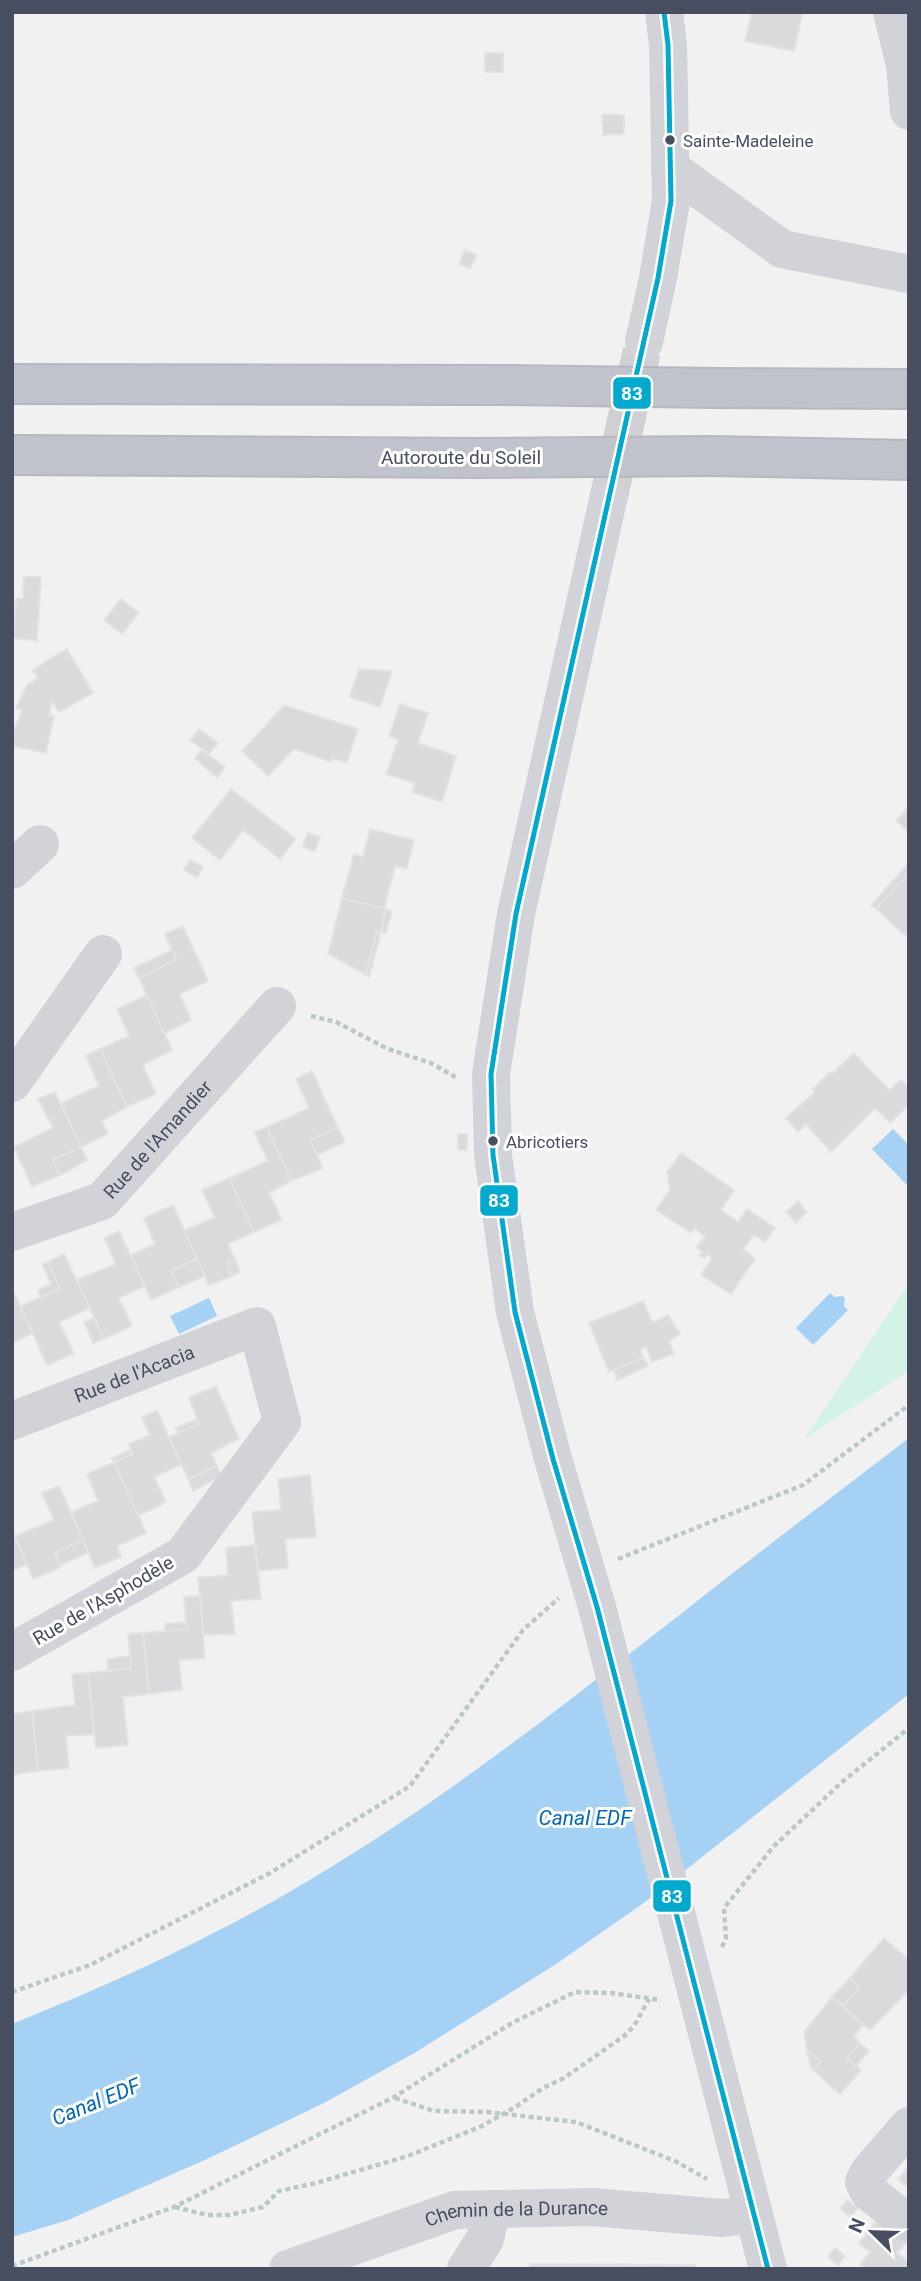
<svg xmlns="http://www.w3.org/2000/svg" width="921" height="2281" font-family="Roboto,sans-serif">
<style>
.green{fill:#d4f3e7}
.water{fill:#a4d1f4}
.building{fill:#dadadd;stroke:#e3e3e4;stroke-width:2}
.lines{fill:none;stroke-linecap:round;stroke-linejoin:round}
.minor-tunnel{stroke:#d0d0d4;stroke-width:38;stroke-dasharray:38 19;stroke-linecap:butt}
.highway-casing{stroke:#b5b8c2;stroke-width:42}
.path{stroke:#bcc8c8;stroke-width:4.5;stroke-dasharray:5 3.5;stroke-linecap:butt}
.minor{stroke:#d2d3d8;stroke-width:38}
.highway{stroke:#c0c3cc;stroke-width:38}
.highway-bridge-casing{stroke:#b5b8c2;stroke-width:42;stroke-linecap:butt}
.highway-bridge{stroke:#c0c3cc;stroke-width:38}
.bus-1-casing{stroke:#fff;stroke-width:10}
.bus-1{stroke:#00a9ce;stroke-width:5}
.bus-dot{fill:#464e60;stroke:#fff;stroke-width:2.5}
.labels{text-anchor:middle;stroke-width:6;stroke-linejoin:round;paint-order:stroke}
.bus-label{font-size:17px;fill:#464e60;stroke:#fff;text-anchor:start}
.street-label{font-size:19px;fill:#464e60;stroke:#fff}
.water-label{font-size:21px;font-style:italic;fill:#0067b9;stroke:#fff}
.line-badge{stroke:#fff;stroke-width:2.5}
.badge-label{font-size:19px;text-anchor:middle;font-weight:bold;fill:#fff}
</style>
<rect width="100%" height="100%" fill="#f2f1f1"/>
<!-- green -->
<polygon class="green" points="909,1283 909,1371 804,1439"/>
<!-- water -->
<g class="water">
<polygon points="893,1129 909,1145 909,1187 872,1149"/>
<polygon points="830,1293 835,1297 842,1296 845,1298 844,1306 848,1310 813,1345 796,1328"/>
<polygon points="209,1298 217,1316 179,1334 170,1316"/>
<path d="M909,1438V1694L641,1905L556,1964L416,2052L324,2103L207,2159L68,2220L12,2237V2024C119,1981 225,1932 323,1872C450,1795 565,1704 682,1613C757,1554 833,1496 909,1438Z"/>
</g>
<!-- building -->
<g class="building">
<polygon points="752,12 803,12 794,51 745,41"/>
<rect x="485" y="53" width="18" height="19"/>
<polygon points="602,114 624,115 624,134 603,135"/>
<polygon points="720,131 726,142 721,146 713,136"/>
<polygon points="465,250 477,255 470,268 459,264"/>
<polygon points="24,577 41,577 37,641 13,638 16,599 23,598"/>
<polygon points="121,599 139,613 122,634 104,620"/>
<polygon points="67,649 93,693 59,712 52,702 49,715 54,716 46,753 12,746 12,735 22,710 16,708 27,685 38,678 32,670"/>
<polygon points="359,669 392,671 380,707 350,697"/>
<polygon points="400,704 428,713 418,743 456,756 442,802 412,792 415,783 386,774 398,740 389,736"/>
<polygon points="284,705 358,729 347,763 332,758 331,762 294,749 268,776 242,751"/>
<polygon points="199,729 218,743 209,754 190,740"/>
<polygon points="202,750 225,767 217,778 195,758"/>
<polygon points="231,789 296,839 280,859 243,830 220,860 192,838"/>
<polygon points="909,806 909,832 896,821"/>
<polygon points="370,829 414,840 407,869 395,866 384,909 342,898 354,854 363,857"/>
<polygon points="307,833 320,837 315,851 309,850 303,846"/>
<polygon points="190,860 203,867 197,878 184,870"/>
<polygon points="909,863 909,873 876,909 871,905"/>
<polygon points="909,873 909,931 905,935 876,909"/>
<polygon points="342,898 386,909 381,932 377,931 366,975 328,954"/>
<polygon points="386,909 392,911 386,933 381,932"/>
<polygon points="183,926 208,981 180,994 191,1020 164,1034 139,978 176,959 165,934"/>
<polygon points="377,931 381,932 369,977 366,975"/>
<polygon points="172,950 176,959 139,978 134,968"/>
<polygon points="147,995 172,1050 143,1065 156,1094 127,1107 100,1049 129,1036 117,1009"/>
<polygon points="100,1049 127,1107 102,1121 108,1134 81,1147 61,1103 99,1086 86,1056"/>
<polygon points="854,1053 889,1090 901,1080 909,1088 909,1105 890,1123 875,1108 831,1152 806,1124 798,1132 786,1118 815,1092 813,1089 830,1072 833,1073"/>
<polygon points="312,1071 338,1128 310,1140 323,1168 291,1181 267,1127 309,1108 296,1079"/>
<polygon points="55,1092 81,1147 53,1160 60,1175 32,1187 14,1147 53,1128 38,1099"/>
<polygon points="267,1127 291,1181 269,1193 282,1220 254,1232 229,1178 268,1161 254,1132"/>
<polygon points="338,1128 345,1142 317,1155 310,1140"/>
<rect x="458" y="1134" width="9" height="16"/>
<polygon points="81,1147 87,1160 60,1175 53,1160"/>
<polygon points="681,1153 734,1190 721,1210 738,1222 747,1209 775,1228 765,1242 754,1235 743,1249 755,1259 731,1294 701,1275 712,1258 708,1254 704,1258 699,1255 702,1252 696,1247 705,1237 695,1228 691,1233 656,1210 670,1189 667,1172"/>
<polygon points="229,1178 254,1232 228,1244 235,1260 227,1263 232,1276 209,1286 184,1231 215,1217 202,1190"/>
<polygon points="798,1201 807,1212 796,1223 786,1212"/>
<polygon points="173,1205 197,1259 171,1271 179,1287 151,1300 131,1255 155,1244 144,1218"/>
<polygon points="119,1231 145,1286 119,1298 132,1326 104,1339 77,1280 116,1264 104,1238"/>
<polygon points="64,1254 90,1308 59,1322 74,1354 47,1365 20,1306 60,1289 47,1262"/>
<polygon points="197,1259 205,1276 179,1287 171,1271"/>
<polygon points="235,1260 240,1272 232,1276 227,1263"/>
<polygon points="48,1262 60,1289 41,1297 38,1290 51,1284 42,1264"/>
<polygon points="12,1289 33,1333 12,1343"/>
<polygon points="643,1301 653,1323 668,1315 680,1334 669,1341 674,1354 652,1362 646,1347 640,1350 643,1358 609,1372 589,1323"/>
<polygon points="94,1318 104,1339 93,1343 84,1322"/>
<polygon points="643,1358 648,1366 617,1380 614,1370"/>
<polygon points="216,1386 239,1439 211,1453 217,1466 188,1479 169,1437 199,1424 189,1397"/>
<polygon points="157,1410 181,1465 154,1477 166,1502 138,1516 114,1462 133,1454 129,1444 150,1435 142,1417"/>
<polygon points="197,1419 199,1424 178,1433 175,1428"/>
<polygon points="131,1450 133,1454 114,1462 112,1458"/>
<polygon points="114,1462 146,1533 117,1546 121,1557 95,1568 71,1512 98,1501 87,1474"/>
<polygon points="217,1466 221,1476 193,1491 188,1479"/>
<polygon points="310,1475 316,1537 285,1539 288,1568 258,1571 252,1512 281,1510 278,1479"/>
<polygon points="59,1486 83,1540 55,1553 61,1567 33,1579 15,1536 54,1520 42,1493"/>
<polygon points="12,1530 27,1564 12,1571"/>
<polygon points="83,1540 88,1553 60,1565 55,1553"/>
<polygon points="255,1545 261,1599 231,1601 235,1634 203,1635 198,1578 228,1575 226,1548"/>
<polygon points="200,1596 205,1658 179,1660 182,1690 149,1694 143,1633 187,1629 184,1597"/>
<polygon points="186,1622 187,1629 165,1631 165,1624"/>
<polygon points="143,1633 149,1694 123,1697 128,1745 96,1748 88,1673 131,1668 128,1634"/>
<polygon points="130,1656 131,1668 108,1671 107,1659"/>
<polygon points="88,1673 94,1734 66,1736 69,1768 38,1771 32,1711 75,1705 72,1674"/>
<polygon points="32,1711 38,1771 12,1775 12,1714"/>
<polygon points="884,1938 909,1960 909,1990 870,2030 843,2006 860,1987 850,1978"/>
<polygon points="850,1978 860,1987 843,2006 832,1997"/>
<polygon points="832,1997 863,2025 854,2036 860,2043 847,2058 861,2070 840,2094 813,2070 821,2061 807,2050 804,2032"/>
<polygon points="860,2043 869,2051 856,2066 847,2058"/>
<polygon points="807,2050 821,2061 813,2070 811,2067"/>
<polygon points="909,2166 909,2189 898,2179"/>
<polygon points="847,2200 858,2208 850,2217 840,2208"/>
<polygon points="876,2221 905,2244 897,2253 909,2262 909,2269 866,2269 860,2264 870,2252 859,2243"/>
<polygon points="835,2248 845,2256 838,2265 828,2257"/>
<polygon points="530,2264 695,2265 695,2269 530,2269"/>
</g>
<g class="lines">
<!-- minor-tunnel -->
<polyline class="minor-tunnel" points="608,500 644,342"/>
<defs>
<g id="highway">
<polyline points="12,384 500,385"/>
<polyline points="715,388 909,389"/>
<polyline points="12,455 480,458"/>
<polyline points="710,456 909,460"/>
</g>
</defs>
<!-- highway casing -->
<use href="#highway" class="highway-casing"/>
<!-- path -->
<g class="path">
<polyline points="311,1016 336,1022 388,1049 431,1063 457,1078"/>
<polyline points="618,1559 803,1485 909,1405"/>
<polyline points="722,1947 726,1938 724,1908 774,1846 842,1782 909,1728"/>
<polyline points="12,1992 90,1965 270,1873 410,1786 523,1630 559,1598"/>
<polyline points="395,2098 434,2111 487,2112 576,2122 675,2161 707,2179"/>
<polyline points="175,2207 207,2215 229,2215 263,2207 279,2191 316,2183 408,2156 482,2126 517,2106 543,2088 564,2078 624,2036 634,2026 649,1999"/>
<polyline points="12,2266 174,2207 394,2097 512,2023 575,1992 611,1993 661,2000"/>
</g>
<!-- minor -->
<g class="minor">
<polyline points="892,12 905,65 909,111"/>
<polyline points="670,168 782,249 909,274"/>
<polyline points="644,342 658,278 671,201 668,45 664,12"/>
<polyline points="608,500 516,914 491,1074 493,1155 515,1312 553,1459 597,1607 768,2269"/>
<polyline points="12,870 40,844"/>
<polyline points="12,1083 103,954"/>
<path id="s1" d="M12,1232L102,1201L277,1006"/>
<path id="s2" d="M12,1421L257,1326L282,1422L183,1555L12,1652"/>
<polyline points="909,2126 869,2172 864,2182 869,2192 909,2224"/>
<path id="s3" d="M288,2269L455,2210L592,2207L722,2218L754,2214"/>
<polyline points="466,2269 485,2239 492,2209"/>
</g>
<!-- highway -->
<use href="#highway" class="highway"/>
<defs>
<g id="highway-bridge">
<polyline points="500,385 715,388"/>
<polyline points="480,458 710,456"/>
</g>
</defs>
<!-- highway-bridge casing -->
<use href="#highway-bridge" class="highway-bridge-casing"/>
<!-- highway-bridge -->
<use href="#highway-bridge" class="highway-bridge"/>
<defs>
<polyline id="bus-1" points="664,12 668,45 671,201 658,278 516,914 491,1074 493,1155 515,1312 553,1459 597,1607 768,2269"/>
</defs>
<!-- bus-1 casing -->
<use href="#bus-1" class="bus-1-casing"/>
<!-- bus-1 -->
<use href="#bus-1" class="bus-1"/>
</g>
<!-- markers -->
<g class="bus-dot">
<circle cx="670" cy="140" r="6"/>
<circle cx="493" cy="1141" r="6"/>
</g>
<g class="labels">
<!-- bus labels -->
<g class="bus-label">
<text x="683" y="147">Sainte-Madeleine</text>
<text x="506" y="1148">Abricotiers</text>
</g>
<!-- street labels -->
<g class="street-label">
<text x="461" y="464">Autoroute du Soleil</text>
<text dy="7" stroke="none"><textPath href="#s1" startOffset="178">Rue de l'Amandier</textPath></text>
<text dy="7" stroke="none"><textPath href="#s2" startOffset="131">Rue de l'Acacia</textPath></text>
<text transform="translate(103 1600) rotate(-30)" y="7">Rue de l'Asphodèle</text>
<text dy="7" stroke="none"><textPath href="#s3" startOffset="238">Chemin de la Durance</textPath></text>
</g>
<!-- water labels -->
<g class="water-label">
<text x="585" y="1825">Canal EDF</text>
<text transform="translate(96 2102) rotate(-22)" y="7">Canal EDF</text>
</g>
</g>
<g class="line-badge">
<rect x="612" y="376" width="40" height="34" rx="7" fill="#00a9ce"/>
<rect x="479" y="1184" width="40" height="33" rx="7" fill="#00a9ce"/>
<rect x="652" y="1879" width="40" height="34" rx="7" fill="#00a9ce"/>
</g>
<g class="badge-label">
<text x="632" y="400">83</text>
<text x="499" y="1207">83</text>
<text x="672" y="1903">83</text>
</g>
<!-- border -->
<rect width="921" height="2281" fill="none" stroke="#464e60" stroke-width="28"/>
<!-- north arrow -->
<g transform="translate(872 2232) rotate(293)" stroke="#ffffff" stroke-width="5" paint-order="stroke">
<path d="M0-5L12 26L0 18L-12 26Z" fill="#464e60"/>
<text y="-10" font-size="19" font-weight="bold" text-anchor="middle" fill="#464e60">N</text>
</g>
</svg>
